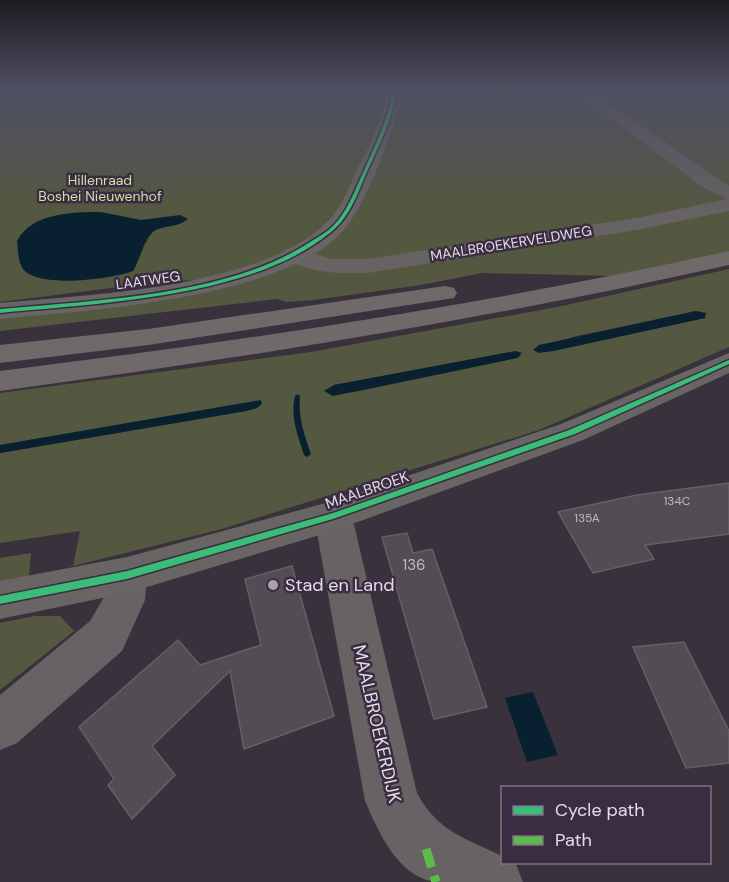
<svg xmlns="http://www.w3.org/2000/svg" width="729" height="882" font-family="'DM Sans',sans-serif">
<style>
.green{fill:#545840;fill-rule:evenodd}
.water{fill:#08202f}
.building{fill:#534c54;stroke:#675f67;stroke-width:1.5}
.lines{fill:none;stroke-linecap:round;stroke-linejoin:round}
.street{fill:#676263;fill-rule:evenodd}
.secondary{fill:#6a6565;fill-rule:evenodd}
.highway{fill:#6f696a;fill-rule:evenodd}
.quiet{stroke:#5cbc4b;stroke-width:9;stroke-dasharray:19 9;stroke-linecap:butt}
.cycleway-casing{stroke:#3a2d41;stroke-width:3}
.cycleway{fill:#3abd76;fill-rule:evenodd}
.poi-dot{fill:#a9a0ac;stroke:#3a2d41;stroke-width:2}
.labels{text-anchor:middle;stroke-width:5;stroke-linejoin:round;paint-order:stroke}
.number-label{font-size:12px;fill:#c0b8c4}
.far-park-label{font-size:14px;fill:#d3dfa6;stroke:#3a2d41}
.far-street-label{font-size:14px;fill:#e5dce9;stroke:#3a2d41}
.street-label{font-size:15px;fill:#e5dce9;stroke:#3a2d41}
.near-number-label{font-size:15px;fill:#c0b8c4}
.near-poi-label{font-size:18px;fill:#e5dce9;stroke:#3a2d41;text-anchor:start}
.near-street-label{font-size:18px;fill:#e5dce9;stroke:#3a2d41}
</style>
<rect width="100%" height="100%" fill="#39323c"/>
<!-- green -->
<g class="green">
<polygon points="0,89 729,89 729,251 656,277 482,273 421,285 314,300 286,302 277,299 0,331 0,315 243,277 158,282 0,302"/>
<path d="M729,269V347L539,430L218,530L73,566L80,531L0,543V453L246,411L257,408L261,401L0,445V393L311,352L562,306ZM696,311L705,318L553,351L572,337ZM516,351L521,356L517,358L355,392L334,385Z"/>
<polygon points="31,553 29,577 0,584 0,558"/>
<polygon points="35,616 60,616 74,631 0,690 0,623"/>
</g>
<!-- water -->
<g class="water">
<path d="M101,212L141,220L180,215L188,219C179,227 167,225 156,230C145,235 140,260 133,271C113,279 38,289 23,269C18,262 18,250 17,241C31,213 73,212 101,212Z"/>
<polygon points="696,311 706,313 705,318 553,351 539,353 533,350 539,345"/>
<polygon points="516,351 522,353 517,358 333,396 324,391 334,385"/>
<path d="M298,394L300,396C298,417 304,434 311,454L307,457L304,455C298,435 290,417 295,396Z"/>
<polygon points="261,400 262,404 257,408 246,411 0,453 0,445"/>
<polygon points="533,692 558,755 527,762 505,698"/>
</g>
<!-- building -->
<g class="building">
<polygon points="729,483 729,534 645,545 654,559 593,573 558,512 637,495"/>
<polygon points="407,533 413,553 432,549 487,707 434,719 382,537"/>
<polygon points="292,566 334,716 244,749 230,671 152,746 175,775 132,819 108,785 114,779 79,727 178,640 200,665 261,645 245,579"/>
<polygon points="684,642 729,731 729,763 686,768 633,647"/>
</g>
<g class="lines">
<!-- street -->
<g class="street">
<path d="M572,89H588L729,186V211L642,229L368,273C346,274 298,274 284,254L287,249L295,247L331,259H368L642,217L727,199L701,186Z"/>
<path d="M333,501L346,505L352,516L417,793C438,832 465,838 502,856V862H515L523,882C495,882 461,882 435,882C398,877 378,831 365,801L314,516L320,505Z"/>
<polygon points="127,557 141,562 147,575 145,600 122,651 17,743 0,750 0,695 90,621 104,597 107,575 113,562"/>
</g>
<!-- secondary -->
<g class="secondary">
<path d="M388,89H402C397,125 367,204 343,231C279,300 91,310 0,319V303C89,295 263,288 328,221C341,208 348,190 355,174C369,146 383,120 388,89Z"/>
<polygon points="729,353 729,373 583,440 333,531 127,593 0,619 0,581 127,557 333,501 561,424"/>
</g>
<!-- highway -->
<g class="highway">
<path d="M729,251V265C488,319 245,358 0,391V371C245,341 488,304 729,251Z"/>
<polygon points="445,286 454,288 457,293 454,298 148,345 0,363 0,345 148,329"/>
</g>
<!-- quiet -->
<polyline class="quiet" points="426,849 436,882"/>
<defs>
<g id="cycleway">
<path d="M393,89H397C392,121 379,145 366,174C357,195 349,218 331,232C252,298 100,303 0,313V309C96,300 228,296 310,242C318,237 326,233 333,226C347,212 354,192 362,175C375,145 388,121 393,89Z"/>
<polygon points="729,360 729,364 575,434 333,519 127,579 0,604 0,596 127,571 333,513 569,430"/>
</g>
</defs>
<!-- cycleway casing -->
<use href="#cycleway" class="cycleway-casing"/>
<!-- cycleway -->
<use href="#cycleway" class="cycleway"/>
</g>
<!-- sky -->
<linearGradient id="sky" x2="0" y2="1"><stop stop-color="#1f1c21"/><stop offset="0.42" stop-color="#4e4f61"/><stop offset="1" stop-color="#4e4f61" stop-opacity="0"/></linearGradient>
<rect width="729" height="213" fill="url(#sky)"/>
<!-- markers -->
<circle class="poi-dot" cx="273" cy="585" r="6"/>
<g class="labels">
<!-- number labels -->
<g class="number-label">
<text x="677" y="505">134C</text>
<text x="587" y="522">135A</text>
</g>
<!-- far-park labels -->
<g class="far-park-label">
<text x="100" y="185">Hillenraad<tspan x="100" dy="16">Boshei Nieuwenhof</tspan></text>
</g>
<!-- far-street labels -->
<g class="far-street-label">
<text transform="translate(511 243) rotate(-9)" y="5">MAALBROEKERVELDWEG</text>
<text transform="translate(148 280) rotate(-8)" y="5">LAATWEG</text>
</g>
<!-- street labels -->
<g class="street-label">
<text transform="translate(367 490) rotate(-19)" y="5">MAALBROEK</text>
</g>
<!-- near-number labels -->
<g class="near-number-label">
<text x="414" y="570">136</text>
</g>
<!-- near-poi labels -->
<g class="near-poi-label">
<text x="285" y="591">Stad en Land</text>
</g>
<!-- near-street labels -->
<g class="near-street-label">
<text transform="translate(377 724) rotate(77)" y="6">MAALBROEKERDIJK</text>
</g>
</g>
<!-- legend -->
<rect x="501" y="786" width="210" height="78" fill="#3a2d41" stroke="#7e7384" stroke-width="1.5"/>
<rect x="513" y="806" width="30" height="9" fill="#3abd76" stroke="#7e7384" stroke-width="1.5"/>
<text x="555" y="816" font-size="18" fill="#e5dce9">Cycle path</text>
<rect x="513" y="836" width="30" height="9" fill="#5cbc4b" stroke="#7e7384" stroke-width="1.5"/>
<text x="555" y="846" font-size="18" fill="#e5dce9">Path</text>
</svg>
